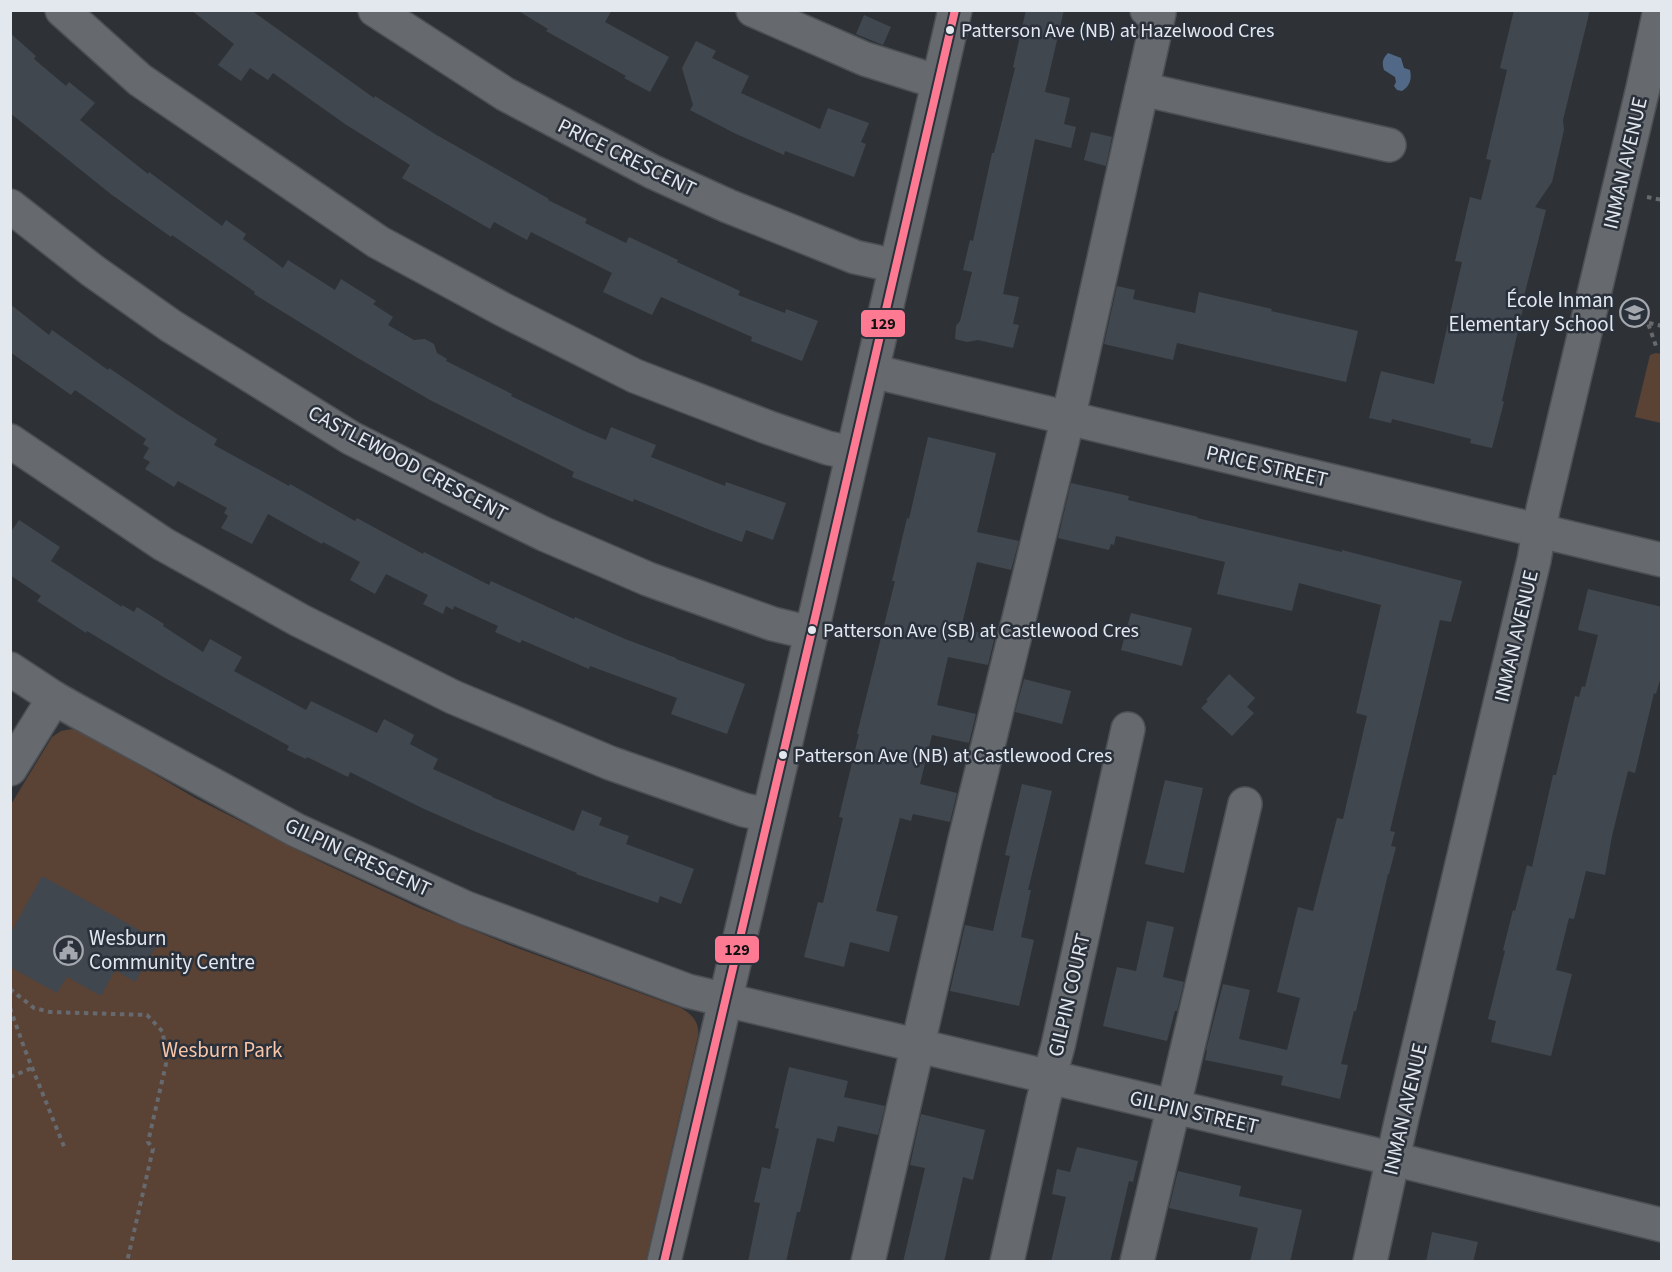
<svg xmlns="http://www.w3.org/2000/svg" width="1672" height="1272" font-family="'Source Sans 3',sans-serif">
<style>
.green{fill:#5a4235}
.water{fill:#516987}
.building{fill:#41474f}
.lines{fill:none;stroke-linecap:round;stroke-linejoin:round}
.minor-casing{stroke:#4c5054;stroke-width:36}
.path{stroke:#66696d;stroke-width:4;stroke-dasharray:4.5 4.5;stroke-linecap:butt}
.minor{stroke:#66696d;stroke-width:33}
.bus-1-casing{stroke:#2a313b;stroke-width:12}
.bus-1{stroke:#fe7a93;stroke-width:8}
.bus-dot{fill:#e3e8ee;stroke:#2a313b;stroke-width:2}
.labels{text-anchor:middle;stroke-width:5;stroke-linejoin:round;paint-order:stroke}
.bus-label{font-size:20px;fill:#e3e8ee;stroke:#2a313b;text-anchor:start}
.street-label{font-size:21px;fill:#e3e8ee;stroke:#2a313b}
.poi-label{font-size:21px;fill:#e3e8ee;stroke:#2a313b;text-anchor:end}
.park-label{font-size:21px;fill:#fac5a7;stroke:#2a313b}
.line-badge{stroke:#2a313b;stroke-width:2}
.pale-badge-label{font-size:16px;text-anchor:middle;font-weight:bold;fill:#111}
</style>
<rect width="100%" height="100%" fill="#2e3237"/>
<!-- green -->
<g class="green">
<polygon points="1656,353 1661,354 1661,423 1635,417 1650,355"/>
<path d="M72,729L85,733L195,798L321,862L417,907L512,946L681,1008C692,1014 700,1023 698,1036L646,1261H11L10,806L52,737L61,731Z"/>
</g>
<!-- water -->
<path class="water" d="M1388,53L1401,58L1404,68L1410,70C1412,79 1410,86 1402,91L1397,90L1394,86L1396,82L1395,77L1384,70C1382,63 1382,59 1388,53Z"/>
<!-- building -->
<g class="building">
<polygon points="191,10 251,10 374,98 375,96 435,134 549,199 548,200 587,219 585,223 626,243 629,237 678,260 677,262 740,291 738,295 785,313 786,309 818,321 802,361 751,341 752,337 661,297 652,315 603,292 612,273 531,232 527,240 494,222 490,229 452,207 402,178 410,165 345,124 273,73 268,80 250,68 241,81 218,65 234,44"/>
<polygon points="517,10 612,10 605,22 669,57 650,92 624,78 626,76 546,31 548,29"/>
<polygon points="1026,10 1064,10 1045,92 1070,98 1064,124 1076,127 1071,148 1035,139 1003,294 1019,297 1013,324 1019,325 1013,348 978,340 967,342 955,339 956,326 960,321 972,272 963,270 970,240 973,241 992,153 994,153 1015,68 1013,67"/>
<polygon points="1514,10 1590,10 1563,120 1564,130 1552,182 1535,207 1546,210 1522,304 1524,304 1502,401 1504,402 1492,448 1470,443 1471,439 1432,429 1392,419 1391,423 1369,418 1381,371 1434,384 1462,262 1455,261 1470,197 1481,200 1491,160 1486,159 1507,70 1500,68"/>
<polygon points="864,15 891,27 883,45 856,34"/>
<polygon points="10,33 36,56 34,59 66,86 69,82 95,103 80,120 148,174 149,172 222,226 226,220 246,234 243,239 283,268 288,260 335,290 341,279 376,301 373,304 393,317 388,325 414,340 425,339 434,344 437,353 447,359 446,361 512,394 511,396 582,430 606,440 611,427 656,445 651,457 725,486 726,482 786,503 773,540 746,530 742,542 710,530 634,499 633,502 572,477 574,472 430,400 356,357 254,294 255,292 172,235 171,237 112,195 10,113"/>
<polygon points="696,41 716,51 712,58 749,76 741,93 820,129 828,108 869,123 861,142 866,144 854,177 785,151 784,155 734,133 690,110 693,105 682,68"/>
<polygon points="1091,132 1112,137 1106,166 1084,160"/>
<polygon points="1117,286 1135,290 1133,299 1195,313 1199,292 1272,309 1271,311 1358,331 1346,382 1177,343 1173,360 1104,344"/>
<polygon points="10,304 49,335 52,330 108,370 109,368 177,414 217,439 214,445 289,486 290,484 355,521 357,518 423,554 424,552 489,585 491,581 574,619 575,617 625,639 676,658 676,659 745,684 727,734 671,714 677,698 590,666 589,669 522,640 520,643 495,632 498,626 454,606 453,610 446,606 443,614 423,604 428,595 386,574 375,594 350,580 360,562 323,542 322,544 268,514 252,544 221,528 228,516 224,513 227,508 178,481 174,487 145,469 150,462 143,458 149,448 143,444 146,439 75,390 71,395 10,352"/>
<polygon points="928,437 996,453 977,532 1019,541 1011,570 977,562 961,628 995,636 988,665 948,657 937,705 976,714 969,743 932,735 920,784 957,793 950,822 913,814 911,821 900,818 876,911 898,916 889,952 850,942 844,967 804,957 818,902 823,903 843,818 839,817 859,734 857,734 895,581 892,581 907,518 909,519"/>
<polygon points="1071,483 1129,496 1128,500 1198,517 1197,518 1342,552 1342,550 1462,581 1451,622 1440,620 1390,831 1395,832 1391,846 1396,847 1389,874 1388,874 1356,1011 1354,1011 1341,1064 1348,1065 1340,1099 1281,1085 1283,1076 1205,1060 1207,1050 1206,1050 1223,984 1250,990 1239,1039 1287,1050 1300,998 1277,992 1298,907 1313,911 1337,818 1343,819 1367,716 1356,713 1381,605 1299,583 1292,611 1217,594 1225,562 1116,536 1114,545 1111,544 1109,550 1058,538"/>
<polygon points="19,520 60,547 51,561 122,607 122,605 134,612 137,607 164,624 163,626 203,652 210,639 242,657 234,671 306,710 311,701 377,733 384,719 414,735 410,744 438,759 433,769 492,796 492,797 574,831 582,810 602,818 599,825 629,836 626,844 694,869 681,904 660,896 658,903 576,874 577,873 476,832 422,808 350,772 348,777 307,757 306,759 287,750 289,746 165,678 87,631 86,633 37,601 41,596 10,575 10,533"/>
<polygon points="1588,589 1662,607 1662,673 1656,694 1654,693 1635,773 1628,771 1612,836 1605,875 1586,871 1574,919 1569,918 1556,970 1572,974 1551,1056 1491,1042 1496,1021 1488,1019 1505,951 1503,950 1513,910 1515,911 1527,865 1532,867 1553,775 1556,775 1575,696 1579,697 1582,686 1585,687 1598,635 1578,630"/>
<polygon points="1131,613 1192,628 1182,666 1121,650"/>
<polygon points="1229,674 1255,698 1247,707 1254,713 1232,736 1201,708 1208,701 1206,700"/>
<polygon points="1024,679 1071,691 1062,724 1015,712"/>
<polygon points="1165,780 1203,788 1184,873 1145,864"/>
<polygon points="1022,784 1052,791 1028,890 1031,890 1021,937 1034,940 1019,1006 950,991 965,925 993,931 1010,856 1005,855"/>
<polygon points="42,876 159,941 135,982 115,970 101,996 67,977 57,993 10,967 10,934"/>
<polygon points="1147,921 1174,927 1163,977 1184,982 1177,1011 1175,1011 1167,1041 1103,1026 1117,967 1136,971"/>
<polygon points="789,1067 848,1081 844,1097 885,1106 878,1135 838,1126 834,1142 817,1138 800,1212 797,1212 786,1262 748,1262 760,1203 754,1202 762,1167 770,1169 779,1129 775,1128"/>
<polygon points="921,1114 985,1130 973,1180 963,1177 944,1262 903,1262 925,1168 910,1165"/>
<polygon points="1077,1147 1138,1161 1133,1182 1129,1181 1110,1262 1051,1262 1066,1197 1052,1194 1057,1169 1070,1172"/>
<polygon points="1178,1171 1241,1186 1239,1196 1302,1210 1290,1262 1250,1262 1258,1228 1169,1208"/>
<polygon points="1432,1232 1478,1242 1473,1262 1426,1262"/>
</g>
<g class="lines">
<defs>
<g id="minor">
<polyline points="62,10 140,80 378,242 502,309 635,376 767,427 828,448 852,453"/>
<polyline points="375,10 505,94 653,172 728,206 855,257 896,266"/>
<polyline points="753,10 865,59 938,82"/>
<polyline points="1142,89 1159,13 1147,10"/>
<polyline points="10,206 93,271 171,326 351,438 452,489 544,534 648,579 773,624 811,633"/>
<polyline points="872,371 1662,560"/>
<polyline points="10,441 163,544 299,620 453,697 610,763 744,810 768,815"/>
<polyline points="10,669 54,698 77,711 296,830 466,908 688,991 1373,1154 1662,1225"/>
<polyline points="10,769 54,698"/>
<polyline points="664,1262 817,609 955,10"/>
<polyline points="868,1262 964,844 1073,397 1142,89 1389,145"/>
<polyline points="1007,1262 1043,1101 1058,1046 1128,729"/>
<polyline points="1137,1262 1245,804"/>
<polyline points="1370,1262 1401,1122 1534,560 1543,509 1643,88 1660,10"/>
</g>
</defs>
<!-- minor casing -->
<use href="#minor" class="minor-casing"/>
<!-- path -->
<g class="path">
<polyline points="1647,197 1662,200"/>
<polyline points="1622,306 1644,312 1656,346"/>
<polyline points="1649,323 1662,326"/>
<polyline points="10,989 34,1008 50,1012 147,1015 163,1032 166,1064 148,1142 153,1149 127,1262"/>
<polyline points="10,1008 25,1050 65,1149"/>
<polyline points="10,1077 32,1068"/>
</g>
<!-- minor -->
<use href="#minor" class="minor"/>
<defs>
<polyline id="bus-1" points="664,1262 817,609 955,10"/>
</defs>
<!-- bus-1 casing -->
<use href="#bus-1" class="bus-1-casing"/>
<!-- bus-1 -->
<use href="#bus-1" class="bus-1"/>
</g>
<!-- icons -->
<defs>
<symbol id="school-ring" viewBox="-11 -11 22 22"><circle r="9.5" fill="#2a313b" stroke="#a4a8ae" stroke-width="1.5"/><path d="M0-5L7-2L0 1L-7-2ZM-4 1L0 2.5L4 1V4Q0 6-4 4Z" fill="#a4a8ae"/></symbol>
<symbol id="civic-ring" viewBox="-11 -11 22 22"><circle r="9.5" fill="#2a313b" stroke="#a4a8ae" stroke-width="1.5"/><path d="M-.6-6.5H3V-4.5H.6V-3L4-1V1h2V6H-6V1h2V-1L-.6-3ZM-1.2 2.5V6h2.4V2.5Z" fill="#a4a8ae"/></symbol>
</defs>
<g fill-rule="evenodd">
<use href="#school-ring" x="1618" y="296" width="33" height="33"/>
<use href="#civic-ring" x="52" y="934" width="33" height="33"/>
</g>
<!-- markers -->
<g class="bus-dot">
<circle cx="950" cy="30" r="5"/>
<circle cx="812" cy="630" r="5"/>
<circle cx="783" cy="755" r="5"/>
</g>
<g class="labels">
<!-- bus labels -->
<g class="bus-label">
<text x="961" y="37">Patterson Ave (NB) at Hazelwood Cres</text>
<text x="823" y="637">Patterson Ave (SB) at Castlewood Cres</text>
<text x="794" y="762">Patterson Ave (NB) at Castlewood Cres</text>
</g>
<!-- street labels -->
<g class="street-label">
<text transform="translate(627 157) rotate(26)" y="7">PRICE CRESCENT</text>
<text transform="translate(1625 163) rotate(-77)" y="7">INMAN AVENUE</text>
<text transform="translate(408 463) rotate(28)" y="7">CASTLEWOOD CRESCENT</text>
<text transform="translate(1267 466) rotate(13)" y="7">PRICE STREET</text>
<text transform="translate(1516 636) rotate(-77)" y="7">INMAN AVENUE</text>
<text transform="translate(358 857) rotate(25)" y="7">GILPIN CRESCENT</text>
<text transform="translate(1069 995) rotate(-77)" y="7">GILPIN COURT</text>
<text transform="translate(1405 1109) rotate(-77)" y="7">INMAN AVENUE</text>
<text transform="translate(1194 1112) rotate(13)" y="7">GILPIN STREET</text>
</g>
<!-- poi labels -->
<g class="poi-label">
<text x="1614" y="307">École Inman<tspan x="1614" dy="24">Elementary School</tspan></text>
<text x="89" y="945" text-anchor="start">Wesburn<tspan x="89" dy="24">Community Centre</tspan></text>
</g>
<!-- park labels -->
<g class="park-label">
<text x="222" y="1057">Wesburn Park</text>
</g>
</g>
<g class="line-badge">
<rect x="860" y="309" width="46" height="29" rx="6" fill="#fe7a93"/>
<rect x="714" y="935" width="46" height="29" rx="6" fill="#fe7a93"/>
</g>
<g class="pale-badge-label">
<text x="883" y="329">129</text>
<text x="737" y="955">129</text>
</g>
<!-- border -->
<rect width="1672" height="1272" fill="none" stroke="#e3e8ee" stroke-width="24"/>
</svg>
